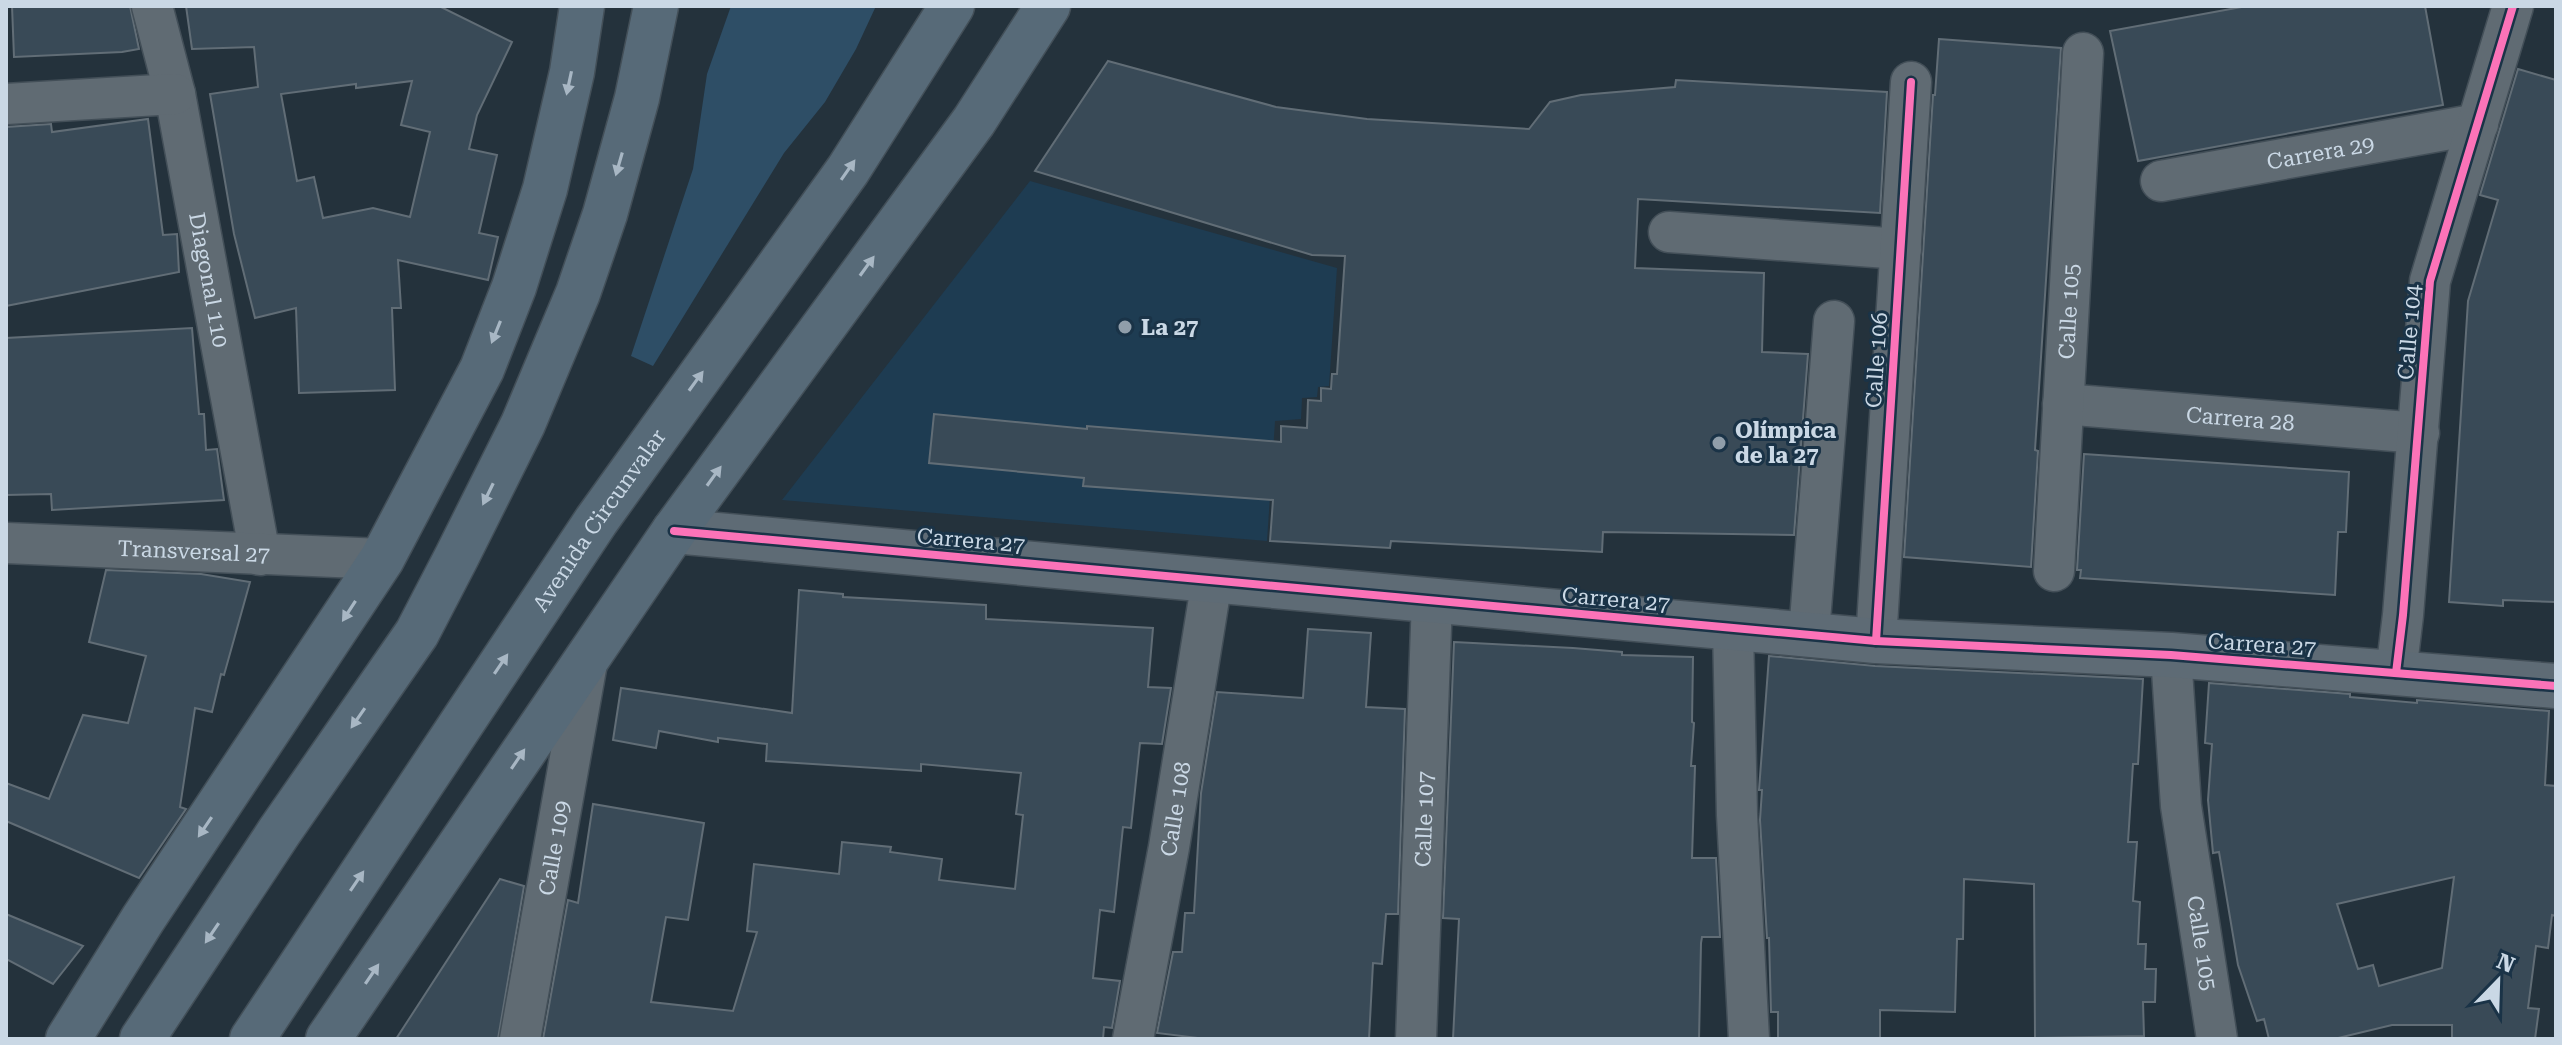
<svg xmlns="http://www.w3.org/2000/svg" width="2562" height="1045" font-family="'Roboto Serif',serif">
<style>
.built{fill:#1e3c52}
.green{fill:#2e4e66}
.building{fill:#394a57;stroke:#616d76;stroke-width:2;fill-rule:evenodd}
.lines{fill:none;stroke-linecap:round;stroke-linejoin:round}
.street-casing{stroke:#434f58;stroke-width:43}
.secondary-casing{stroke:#434f58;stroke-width:47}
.highway-casing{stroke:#434f58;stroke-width:47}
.street{stroke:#606b73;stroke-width:40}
.secondary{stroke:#5e6b75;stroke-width:44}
.highway{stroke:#576a78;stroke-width:44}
.cycleway-casing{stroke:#1a3347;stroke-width:13}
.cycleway{stroke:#fb73b8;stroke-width:8}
.oneway{fill:#a8b7c4}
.poi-dot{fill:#909eaa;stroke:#1a3347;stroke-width:3}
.labels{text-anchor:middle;stroke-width:6;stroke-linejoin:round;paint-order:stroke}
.street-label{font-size:22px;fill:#cad8e5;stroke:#1a3347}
.poi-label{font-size:22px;font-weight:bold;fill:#cad8e5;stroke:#1a3347;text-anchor:start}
</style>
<rect width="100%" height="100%" fill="#24323c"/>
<!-- built -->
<polygon class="built" points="1030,181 1337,268 1329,386 1318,387 1317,397 1302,398 1301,419 1275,421 1267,541 782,500"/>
<!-- green -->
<polygon class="green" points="731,6 876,6 856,49 825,102 784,153 653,366 631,356 693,169 707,74"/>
<!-- building -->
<g class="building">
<polygon points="12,6 130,6 139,49 122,52 14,57"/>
<path d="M186,6H439L512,42L477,115L469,149L497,155L479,233L498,237L488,280L398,260L401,308H392L395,390L299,393L296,308L255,318L234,234L210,94L258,87L254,47L192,49ZM412,81L401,125L430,132L410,217L373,208L323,218L314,177L297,181L281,94L356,84V88Z"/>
<polygon points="2247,6 2425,6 2443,105 2138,161 2110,31"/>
<polygon points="1939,39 2061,48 2035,450 2038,451 2031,567 1904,557 1933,95 1935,95"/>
<polygon points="1108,61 1276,107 1367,119 1529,129 1550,102 1581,95 1675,87 1676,80 1887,92 1880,213 1638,199 1635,268 1764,273 1762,352 1808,354 1794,535 1603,532 1602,552 1391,541 1390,548 1270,541 1273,500 1083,486 1084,478 929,463 934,414 1087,429 1087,426 1281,442 1281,426 1307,428 1308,400 1321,401 1321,388 1331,389 1332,374 1337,374 1345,256 1312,255 1035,171"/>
<polygon points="2518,69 2556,80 2556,602 2503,600 2503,606 2449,602 2468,301 2498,200 2480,195"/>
<polygon points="148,119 163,235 177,234 179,272 6,306 6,127 51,124 52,132"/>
<polygon points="192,328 199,414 204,414 206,450 217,449 224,500 52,510 51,494 6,495 6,338"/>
<polygon points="2084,454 2349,472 2346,532 2338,532 2335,595 2080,578 2081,570 2077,570"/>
<polygon points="106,570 201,574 250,582 224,675 221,674 212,712 195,708 180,807 186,809 139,878 6,821 6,783 49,799 83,715 128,723 146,656 89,642"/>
<polygon points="799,590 843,594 843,597 986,605 986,619 1153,628 1148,687 1171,688 1162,744 1140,743 1131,828 1123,827 1114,912 1100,910 1093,978 1120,981 1112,1028 1104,1027 1103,1039 543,1039 568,900 578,903 593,804 704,823 688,920 666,917 651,1002 733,1011 757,932 747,931 754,864 839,874 842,842 891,847 890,852 942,859 939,880 1015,889 1023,815 1016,814 1021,773 921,764 921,771 766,761 767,744 718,738 718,742 659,731 656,748 613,740 621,688 792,713"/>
<polygon points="1308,629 1371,633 1366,707 1405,709 1398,914 1386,914 1382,964 1373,963 1369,1039 1206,1039 1157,1033 1173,952 1182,952 1185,913 1194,913 1201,793 1217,692 1303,698"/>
<polygon points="1454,642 1573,648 1622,652 1622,655 1693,657 1692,722 1694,723 1691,766 1695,766 1692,858 1716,858 1720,937 1702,937 1701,943 1699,1039 1453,1039 1459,919 1443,918"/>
<polygon points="1769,656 1875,666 2143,679 2138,764 2133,764 2128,842 2137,842 2133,901 2140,902 2138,944 2146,944 2145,969 2156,969 2155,1002 2143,1002 2144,1036 2035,1038 2034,884 1964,879 1963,939 1957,939 1955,1012 1880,1010 1880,1039 1778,1039 1778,1012 1771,1012 1769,938 1767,938 1760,820 1762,790 1759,790"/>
<path d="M2209,683L2350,694V697L2417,703V700L2549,711L2545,785L2556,786V916L2552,915L2548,948L2536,946L2528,1008L2539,1009L2535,1039H2452V1025H2392L2334,1039H2269L2264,1019L2257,1021L2238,965L2219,852L2213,853L2208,800L2212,744L2205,743ZM2454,877L2442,968L2379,986L2373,965L2358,969L2337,904Z"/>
<polygon points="500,879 524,886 498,1039 396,1039"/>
<polygon points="6,914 83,946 53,984 6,959"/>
</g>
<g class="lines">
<defs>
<g id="street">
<path id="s1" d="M152,6L175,94L260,555"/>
<polyline points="6,104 175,94"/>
<path id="s2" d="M2161,181L2478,124"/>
<polyline points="1669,232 1901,249"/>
<path id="s3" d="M2063,404L2419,433"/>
<path id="s4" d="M6,543L382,559"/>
<path id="s5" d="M2054,571L2083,53"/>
<polyline points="1733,628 1737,815 1749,1039"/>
<polyline points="1809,633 1834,321"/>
<polyline points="1876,641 1911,82"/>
<path id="s6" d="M2171,655L2181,806L2217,1039"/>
<polyline points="2396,673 2403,615 2430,281 2513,6"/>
<path id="s7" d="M520,1039L588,657"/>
<path id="s8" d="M1133,1039L1169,847L1212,580"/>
<path id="s9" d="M1416,1039L1432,600"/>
</g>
<polyline id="secondary" points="674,531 1876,641 2171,655 2556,686"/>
<g id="highway">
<polyline points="68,1039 143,919 382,559 482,369 514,287 545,189 572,72 582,6"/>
<polyline points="142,1039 279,832 417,633 457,556 523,424 578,293 605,214 637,98 656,6"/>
<path id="s10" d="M252,1039L596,521L848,170L952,6"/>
<polyline points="328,1039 674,531 974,121 1048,6"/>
</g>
</defs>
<!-- street casing -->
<use href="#street" class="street-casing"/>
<!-- secondary casing -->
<use href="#secondary" class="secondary-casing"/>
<!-- highway casing -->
<use href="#highway" class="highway-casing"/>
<!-- street -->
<use href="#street" class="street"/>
<!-- secondary -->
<use href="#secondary" class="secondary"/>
<!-- highway -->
<use href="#highway" class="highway"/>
<defs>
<g id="cycleway">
<polyline points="674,531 1876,641 2171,655 2556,686"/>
<polyline points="1876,641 1911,82"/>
<polyline points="2396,673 2403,615 2430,281 2513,6"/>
</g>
</defs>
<!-- cycleway casing -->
<use href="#cycleway" class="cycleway-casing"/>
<!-- cycleway -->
<use href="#cycleway" class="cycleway"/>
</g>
<!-- one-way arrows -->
<defs><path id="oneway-solid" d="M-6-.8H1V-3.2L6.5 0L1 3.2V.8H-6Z" transform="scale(2)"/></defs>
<g class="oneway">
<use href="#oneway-solid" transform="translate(569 83) rotate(102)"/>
<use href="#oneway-solid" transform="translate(619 164) rotate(106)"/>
<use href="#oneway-solid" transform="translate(848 170) rotate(-55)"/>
<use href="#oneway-solid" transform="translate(867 266) rotate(-54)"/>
<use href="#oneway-solid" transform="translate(496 332) rotate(112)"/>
<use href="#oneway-solid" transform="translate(696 381) rotate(-54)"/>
<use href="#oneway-solid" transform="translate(714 476) rotate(-54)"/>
<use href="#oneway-solid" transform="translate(488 494) rotate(116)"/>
<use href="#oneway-solid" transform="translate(349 611) rotate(123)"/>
<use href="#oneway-solid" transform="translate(501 664) rotate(-56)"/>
<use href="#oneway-solid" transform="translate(358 718) rotate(125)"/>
<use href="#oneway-solid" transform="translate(518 759) rotate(-56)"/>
<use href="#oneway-solid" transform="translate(205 827) rotate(124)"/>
<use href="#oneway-solid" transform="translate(357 881) rotate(-56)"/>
<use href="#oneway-solid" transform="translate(212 933) rotate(124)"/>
<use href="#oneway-solid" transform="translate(372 974) rotate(-56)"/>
</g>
<!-- markers -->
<g class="poi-dot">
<circle cx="1125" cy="327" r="8"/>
<circle cx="1719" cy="443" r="8"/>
</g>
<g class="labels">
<!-- street labels -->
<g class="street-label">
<text dy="8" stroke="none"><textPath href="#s2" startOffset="162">Carrera 29</textPath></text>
<text dy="8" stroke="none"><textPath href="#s1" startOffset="280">Diagonal 110</textPath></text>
<text dy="8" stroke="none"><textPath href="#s5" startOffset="260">Calle 105</textPath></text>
<text transform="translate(2409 332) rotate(-85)" y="8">Calle 104</text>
<text transform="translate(1876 360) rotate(-86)" y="8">Calle 106</text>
<text dy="8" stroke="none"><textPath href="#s3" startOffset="178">Carrera 28</textPath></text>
<text dy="8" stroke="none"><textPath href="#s10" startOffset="624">Avenida Circunvalar</textPath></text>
<text transform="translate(971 540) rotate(5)" y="8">Carrera 27</text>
<text dy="8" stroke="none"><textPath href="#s4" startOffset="188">Transversal 27</textPath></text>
<text transform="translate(1616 599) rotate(5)" y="8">Carrera 27</text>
<text transform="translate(2262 644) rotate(4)" y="8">Carrera 27</text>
<text dy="8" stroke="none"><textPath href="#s8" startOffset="234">Calle 108</textPath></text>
<text dy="8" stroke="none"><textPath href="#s9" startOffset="220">Calle 107</textPath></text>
<text dy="8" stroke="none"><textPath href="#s7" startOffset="194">Calle 109</textPath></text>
<text dy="8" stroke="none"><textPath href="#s6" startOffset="290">Calle 105</textPath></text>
</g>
<!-- poi labels -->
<g class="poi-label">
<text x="1141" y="335">La 27</text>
<text x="1735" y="438">Olímpica<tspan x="1735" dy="25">de la 27</tspan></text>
</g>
</g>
<!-- border -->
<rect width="2562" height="1045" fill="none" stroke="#cad8e5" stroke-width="16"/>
<!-- north arrow -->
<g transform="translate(2498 981) rotate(23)" stroke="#1a3347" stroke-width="6" paint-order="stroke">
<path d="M0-6L14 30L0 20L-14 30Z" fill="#cad8e5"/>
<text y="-12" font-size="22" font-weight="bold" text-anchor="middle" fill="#cad8e5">N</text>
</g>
</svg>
